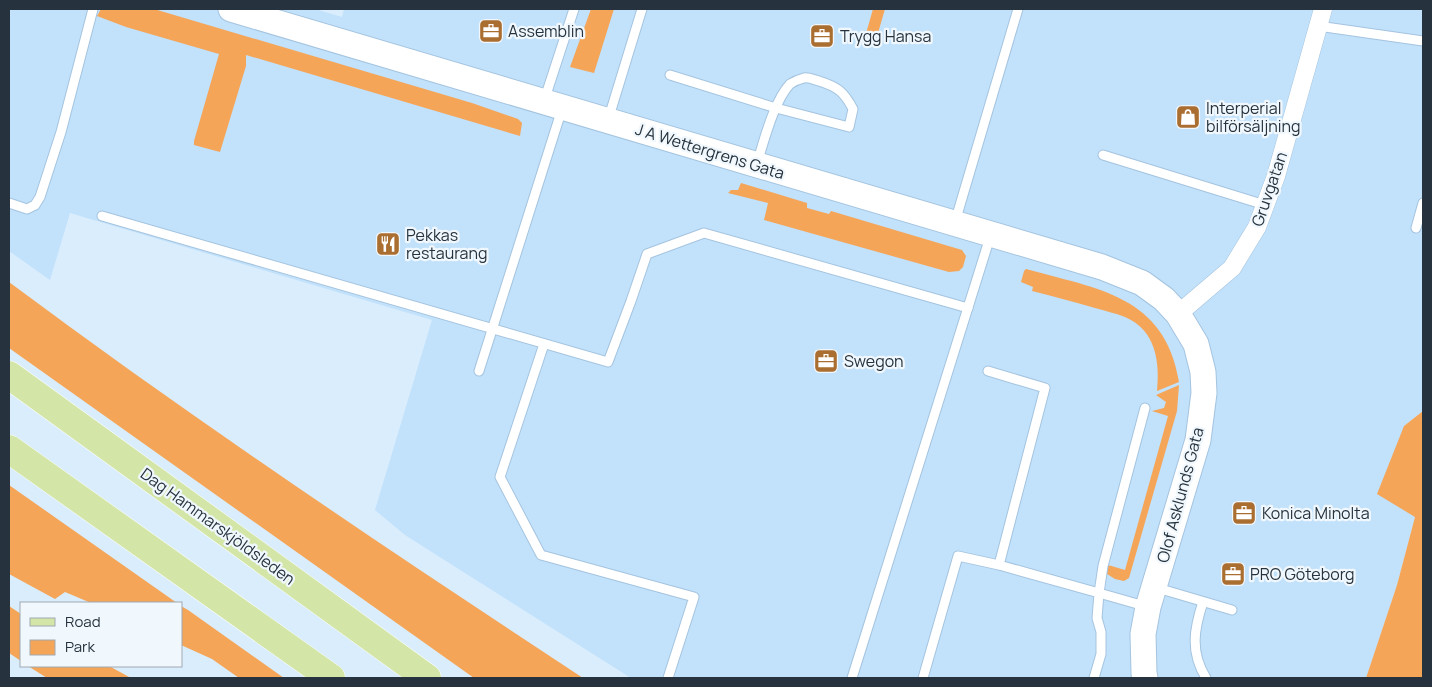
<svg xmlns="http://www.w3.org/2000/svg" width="1432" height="687" font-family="Manrope,sans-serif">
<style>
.built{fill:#c2e1fb}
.green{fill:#f5a557}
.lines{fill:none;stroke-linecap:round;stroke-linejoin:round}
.lane-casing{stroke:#a4c4df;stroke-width:11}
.street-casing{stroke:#a4c4df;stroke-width:19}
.secondary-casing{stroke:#a4c4df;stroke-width:27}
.primary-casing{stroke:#fff;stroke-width:29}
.lane{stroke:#fff;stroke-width:9}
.street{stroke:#fff;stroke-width:18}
.secondary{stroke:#fff;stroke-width:25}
.primary{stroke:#d3e5a7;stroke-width:28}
.labels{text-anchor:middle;stroke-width:4.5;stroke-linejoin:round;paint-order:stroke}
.poi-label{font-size:16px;fill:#26333e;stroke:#f1f8fd;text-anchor:start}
.street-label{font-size:16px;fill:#26333e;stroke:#f1f8fd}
</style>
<rect width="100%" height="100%" fill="#d9edfd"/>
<!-- built -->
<polygon class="built" points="9,9 315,9 342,17 344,9 1423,9 1423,411 1404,426 1415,517 1397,585 1366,678 631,678 405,535 375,510 432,320 70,213 50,280 9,251"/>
<!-- green -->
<g class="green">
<polygon points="101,9 154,9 472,103 518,119 522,123 520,136 246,55 246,66 220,152 194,145 194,141 219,54 126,27 97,16"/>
<polygon points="591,9 614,9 594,73 570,67"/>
<polygon points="873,9 885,9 878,33 865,37"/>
<polygon points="741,183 807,203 807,208 829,214 831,211 962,250 966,256 963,267 959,271 949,272 764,220 768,203 728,193 731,190 738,190"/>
<path d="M1026,269C1097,289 1165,295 1179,382L1157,391C1160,362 1156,330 1125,317C1115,313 1105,311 1095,308C1074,302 1053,296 1032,291L1033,287L1021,282L1024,271Z"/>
<path d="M9,282C195,421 389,550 583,678H474L9,348Z"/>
<polygon points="1179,385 1177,411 1129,578 1124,581 1115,579 1107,574 1108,565 1125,570 1168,416 1152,411 1164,408 1166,402 1156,395"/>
<polygon points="1423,411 1423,678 1366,678 1397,585 1415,517 1377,494 1404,426"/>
<polygon points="9,484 9,485 177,603 91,603 65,592 55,599 9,574"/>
<polygon points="9,606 21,614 21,661 9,653"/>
<polygon points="181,606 188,610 284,678 239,678 212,659 181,645"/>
<polygon points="28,666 109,666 131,678 47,678"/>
</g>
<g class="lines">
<defs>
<g id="lane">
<polyline points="1318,26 1423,41"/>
<path d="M670,75L776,108L849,127L853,109C844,92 838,87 819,81C814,80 809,77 804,78C800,79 793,82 790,84C774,101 764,141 757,163"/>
<polyline points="544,101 574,9"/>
<polyline points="608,120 642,9"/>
<polyline points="1103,155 1265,205"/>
<polyline points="9,203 27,209 35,205 40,197 61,132 93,9"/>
<polyline points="102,216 608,362 631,301 647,254 704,233 968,308"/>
<polyline points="955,222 1018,9"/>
<polyline points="1416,228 1423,203"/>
<polyline points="544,344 500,477 541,555 694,597 668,678"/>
<polyline points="479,371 562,109"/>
<polyline points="988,371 1045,388 999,565"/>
<polyline points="1145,408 1103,566 1099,593 1148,607"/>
<polyline points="1154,587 1232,610"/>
<path d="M1203,602C1194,629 1190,652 1206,678"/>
<polyline points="852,678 991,234"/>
<polyline points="923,678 958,556 999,565 1099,593 1097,618 1101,632 1101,654 1094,678"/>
</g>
<polyline id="street" points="1178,314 1232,268 1257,227 1276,176 1323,9"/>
<polyline id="secondary" points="231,9 1102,267 1142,283 1164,299 1178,314 1196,344 1203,372 1204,393 1198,440 1148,607 1143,634 1144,673 1145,678"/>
<g id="primary">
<polyline points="9,375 427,678"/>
<polyline points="9,449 331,678"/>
</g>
</defs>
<!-- lane casing -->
<use href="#lane" class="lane-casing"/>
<!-- street casing -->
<use href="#street" class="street-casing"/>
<!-- secondary casing -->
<use href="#secondary" class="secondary-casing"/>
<!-- primary casing -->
<use href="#primary" class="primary-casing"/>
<!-- lane -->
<use href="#lane" class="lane"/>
<!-- street -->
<use href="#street" class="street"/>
<!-- secondary -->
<use href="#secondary" class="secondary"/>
<!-- primary -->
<use href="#primary" class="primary"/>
</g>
<!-- icons -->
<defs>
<symbol id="office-square" viewBox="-11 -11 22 22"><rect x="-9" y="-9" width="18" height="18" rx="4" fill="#aa6e31" stroke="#f1f8fd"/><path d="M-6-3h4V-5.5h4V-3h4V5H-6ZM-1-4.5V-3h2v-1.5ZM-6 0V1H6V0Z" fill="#fff"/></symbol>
<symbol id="shop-square" viewBox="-11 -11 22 22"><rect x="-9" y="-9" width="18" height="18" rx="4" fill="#aa6e31" stroke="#f1f8fd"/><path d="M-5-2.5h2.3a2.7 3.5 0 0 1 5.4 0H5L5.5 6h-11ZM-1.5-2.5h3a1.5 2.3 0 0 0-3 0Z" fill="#fff"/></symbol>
<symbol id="restaurant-square" viewBox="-11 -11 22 22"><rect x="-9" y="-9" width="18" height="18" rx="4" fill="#aa6e31" stroke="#f1f8fd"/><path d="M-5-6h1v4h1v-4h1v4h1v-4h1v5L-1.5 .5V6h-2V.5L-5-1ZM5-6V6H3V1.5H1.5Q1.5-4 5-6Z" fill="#fff"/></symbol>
</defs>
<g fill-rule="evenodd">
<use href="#office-square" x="477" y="17" width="28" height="28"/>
<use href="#office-square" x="808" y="22" width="28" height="28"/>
<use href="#shop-square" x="1174" y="103" width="28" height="28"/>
<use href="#restaurant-square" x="374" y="230" width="28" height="28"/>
<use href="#office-square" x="812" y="347" width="28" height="28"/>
<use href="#office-square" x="1230" y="499" width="28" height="28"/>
<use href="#office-square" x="1219" y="560" width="28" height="28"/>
</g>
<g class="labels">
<!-- poi labels -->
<g class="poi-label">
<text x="508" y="37">Assemblin</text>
<text x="840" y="42">Trygg Hansa</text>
<text x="1206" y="114">Interperial<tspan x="1206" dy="18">bilförsäljning</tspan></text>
<text x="406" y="241">Pekkas<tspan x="406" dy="18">restaurang</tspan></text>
<text x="844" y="367">Swegon</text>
<text x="1262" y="519">Konica Minolta</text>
<text x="1250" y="580">PRO Göteborg</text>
</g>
<!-- street labels -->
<g class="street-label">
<text transform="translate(710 151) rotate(17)" y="6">J A Wettergrens Gata</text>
<text transform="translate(1269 189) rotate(-71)" y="6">Gruvgatan</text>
<text transform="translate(1180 495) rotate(-75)" y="6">Olof Asklunds Gata</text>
<text transform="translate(218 526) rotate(36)" y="6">Dag Hammarskjöldsleden</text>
</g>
</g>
<!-- border -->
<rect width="1432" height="687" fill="none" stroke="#26333e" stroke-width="20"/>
<!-- legend -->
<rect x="20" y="602" width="162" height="65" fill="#f1f8fd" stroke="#a0a9b1"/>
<rect x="30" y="618" width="25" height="8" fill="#d3e5a7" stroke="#a0a9b1"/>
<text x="65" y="627" font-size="15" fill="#26333e">Road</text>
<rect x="30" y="640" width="25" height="15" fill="#f5a557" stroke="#a0a9b1"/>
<text x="65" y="652" font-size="15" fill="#26333e">Park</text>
</svg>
